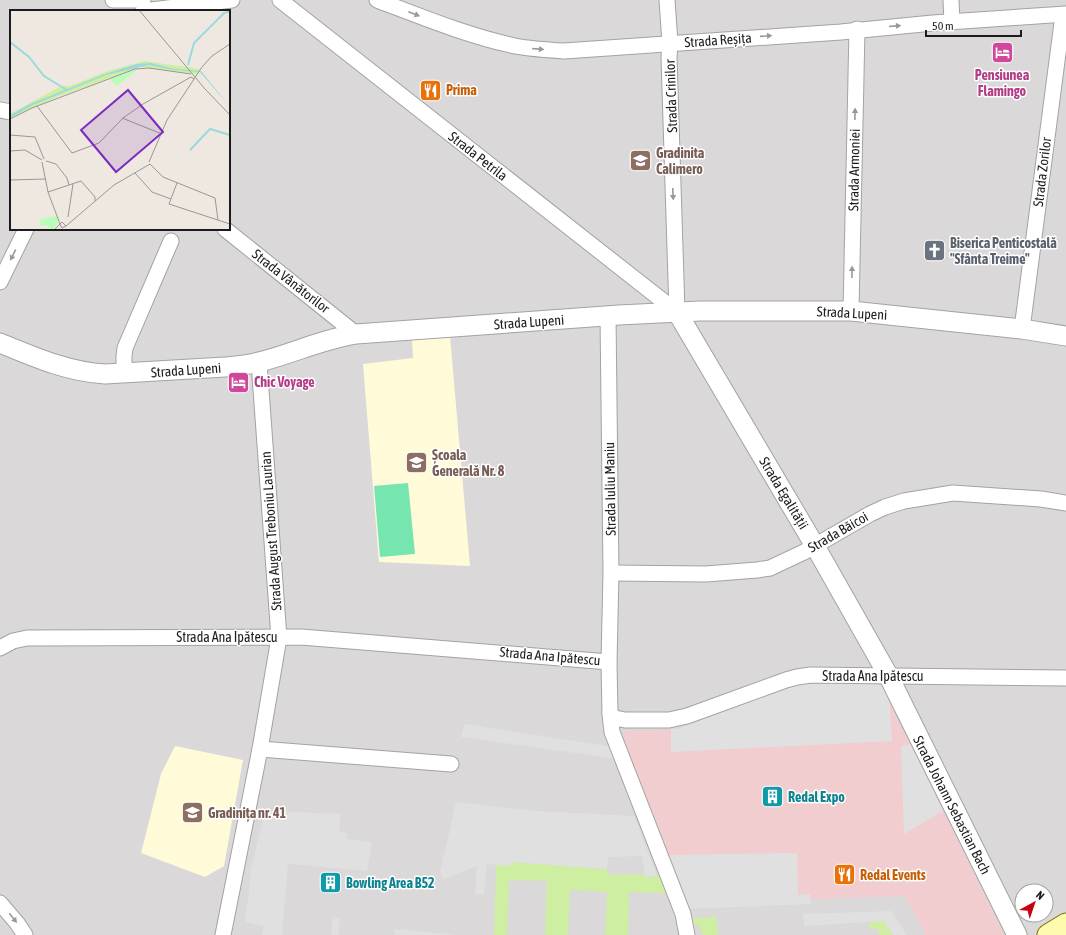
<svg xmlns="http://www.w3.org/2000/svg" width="1066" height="935" font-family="'Asap Condensed',sans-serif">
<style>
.residential{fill:#dad8d9;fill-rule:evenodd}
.commercial{fill:#f1cdcf}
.education{fill:#fffbd8}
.grass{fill:#ceeea1}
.pitch{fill:#77e5af}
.parking{fill:#e0e0e0}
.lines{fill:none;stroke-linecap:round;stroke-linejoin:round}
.minor-casing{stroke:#a3a3a3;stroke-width:17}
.tertiary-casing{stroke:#a3a3a3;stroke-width:21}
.secondary-casing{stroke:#757500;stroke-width:23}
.minor{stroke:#fff;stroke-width:15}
.tertiary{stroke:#fff;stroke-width:19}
.secondary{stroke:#fefaae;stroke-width:21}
.oneway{fill:#999}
.labels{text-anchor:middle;stroke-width:3;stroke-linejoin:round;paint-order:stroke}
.street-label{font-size:14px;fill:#1c1c1c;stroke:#fff}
.hotel-label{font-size:14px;font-weight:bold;fill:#b23c85;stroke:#fff}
.food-label{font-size:14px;font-weight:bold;fill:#c56008;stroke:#fff;text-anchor:start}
.education-label{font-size:14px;font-weight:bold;fill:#785e54;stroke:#fff;text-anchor:start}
.worship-label{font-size:14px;font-weight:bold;fill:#5b616d;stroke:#fff;text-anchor:start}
.culture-label{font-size:14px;font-weight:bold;fill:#0d838f;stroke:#fff;text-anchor:start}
.inset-river{fill:none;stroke:#9cd8e0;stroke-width:2}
.inset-road{fill:none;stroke:#9a9692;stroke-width:1}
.view{fill:#7b2cbf;fill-opacity:0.15;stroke:#7b2cbf;stroke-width:2}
.inset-edge{fill:none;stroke:#1c1c1c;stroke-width:2}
</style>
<rect width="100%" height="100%" fill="#eee8e0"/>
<!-- residential -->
<path class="residential" d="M0,0H1066V935H0ZM11,11H229V229H11ZM1022,891H1046V915H1022Z"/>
<!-- commercial -->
<polygon class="commercial" points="881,683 1004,935 926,935 905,896 811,899 810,894 687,900 624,742 623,731 678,729 797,684"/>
<!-- education -->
<g class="education">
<polygon points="450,336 470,566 379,562 363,364 413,358 412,340"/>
<polygon points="175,746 243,760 224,866 205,877 141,853 161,774"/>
</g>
<!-- grass -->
<g class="grass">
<polygon points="510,862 607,869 608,875 645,874 645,877 659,876 666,893 629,892 628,935 605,935 607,892 570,890 568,935 545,935 547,881 509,880 507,935 494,935 496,865 510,866"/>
<polygon points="716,917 718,935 703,935 698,924 688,927 690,922 694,918"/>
<polygon points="884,921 893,935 879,935 879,929 869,929 869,922"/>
</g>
<!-- pitch -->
<polygon class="pitch" points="408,483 415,554 380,557 374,486"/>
<!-- parking -->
<g class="parking">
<polygon points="881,683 889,698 892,741 671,752 671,729 678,729 797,684"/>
<polygon points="464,724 613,747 618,759 461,737"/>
<polygon points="911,744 943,811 904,834 901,746"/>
<polygon points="456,802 537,811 634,816 657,876 645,877 642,856 608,857 607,869 511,862 510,866 487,864 484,895 475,894 477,866 443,880 440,872"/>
<polygon points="265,811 341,814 339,832 347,833 346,839 372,842 367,871 288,864 282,935 262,935 264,926 245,922 251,873 250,873"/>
<polygon points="797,853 798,895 810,894 811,904 687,909 687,900 669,855"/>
<polygon points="891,911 907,935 893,935 884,921 804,926 803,914"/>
<polygon points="333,916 340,918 338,935 331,935"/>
<polygon points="395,929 457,935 394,935"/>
</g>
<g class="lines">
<defs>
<g id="minor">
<polyline points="113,0 143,0"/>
<polyline points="280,0 677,312"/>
<path d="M377,0C422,17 468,36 515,46C531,49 547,50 564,51L841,32L933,23L1066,14"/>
<polyline points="667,0 670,43 669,57 677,312"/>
<polyline points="951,0 952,22"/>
<polyline points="143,11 232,0"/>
<polyline points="0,110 11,112"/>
<polyline points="225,229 356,334"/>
<polyline points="0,282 26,229"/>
<polyline points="851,311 857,29"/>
<polyline points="608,316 611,573 609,662"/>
<polyline points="1022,329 1063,15"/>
<polyline points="124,373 124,356 125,348 171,241"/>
<polyline points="611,573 706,574 757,570 770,568 804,552 870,514 885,507 904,501 953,493 1041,499 1066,503"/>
<polyline points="0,648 13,641 27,638 301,637 609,662 610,714 615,718 625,720 669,720 687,716 786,680 797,677 811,675 1066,678"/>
<polyline points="610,714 612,732 683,914 687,935"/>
<polyline points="260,749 451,764"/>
<polyline points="0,903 17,923 25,935"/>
<polyline points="223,935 260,749 279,638 259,362"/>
</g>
<g id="tertiary">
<polyline points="677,312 815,546 888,675 1017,935"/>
<path d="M0,343C34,357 68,372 105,374L225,367C236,366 248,365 259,362C292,354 322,339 356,334L619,315L700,311H851L1022,329L1066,336"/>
</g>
<polyline id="secondary" points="1048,935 1066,924"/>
</defs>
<!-- minor casing -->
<use href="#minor" class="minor-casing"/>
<!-- tertiary casing -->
<use href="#tertiary" class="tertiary-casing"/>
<!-- secondary casing -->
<use href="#secondary" class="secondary-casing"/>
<!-- minor -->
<use href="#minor" class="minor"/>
<!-- tertiary -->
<use href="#tertiary" class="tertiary"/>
<!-- secondary -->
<use href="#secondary" class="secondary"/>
</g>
<!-- one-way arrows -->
<defs><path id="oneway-solid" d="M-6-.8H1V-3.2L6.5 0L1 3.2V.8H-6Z"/></defs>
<g class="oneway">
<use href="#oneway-solid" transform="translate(414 14) rotate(21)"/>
<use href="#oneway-solid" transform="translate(895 26) rotate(-5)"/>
<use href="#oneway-solid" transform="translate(766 36) rotate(-4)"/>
<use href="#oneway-solid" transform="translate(538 49) rotate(5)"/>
<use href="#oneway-solid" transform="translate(855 114) rotate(-89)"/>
<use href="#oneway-solid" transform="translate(673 194) rotate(88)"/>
<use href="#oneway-solid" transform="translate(13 255) rotate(116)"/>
<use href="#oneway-solid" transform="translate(852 272) rotate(-89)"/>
<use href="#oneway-solid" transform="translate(13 918) rotate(51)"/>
</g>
<!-- icons -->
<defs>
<symbol id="hotel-square" viewBox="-11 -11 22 22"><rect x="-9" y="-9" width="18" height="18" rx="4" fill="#d1479c" stroke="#fff"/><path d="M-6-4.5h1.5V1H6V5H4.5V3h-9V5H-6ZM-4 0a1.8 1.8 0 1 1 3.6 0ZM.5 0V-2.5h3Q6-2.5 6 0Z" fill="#fff"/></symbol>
<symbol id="restaurant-square" viewBox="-11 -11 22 22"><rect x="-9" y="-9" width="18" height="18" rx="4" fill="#e8710a" stroke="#fff"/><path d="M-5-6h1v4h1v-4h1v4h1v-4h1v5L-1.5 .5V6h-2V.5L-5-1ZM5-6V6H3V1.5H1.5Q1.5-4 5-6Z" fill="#fff"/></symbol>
<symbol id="school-square" viewBox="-11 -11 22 22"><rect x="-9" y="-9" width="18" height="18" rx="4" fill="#8d6e63" stroke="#fff"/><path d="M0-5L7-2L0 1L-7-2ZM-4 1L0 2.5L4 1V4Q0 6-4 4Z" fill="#fff"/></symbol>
<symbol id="church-square" viewBox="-11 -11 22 22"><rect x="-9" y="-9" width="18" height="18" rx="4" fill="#6b7280" stroke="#fff"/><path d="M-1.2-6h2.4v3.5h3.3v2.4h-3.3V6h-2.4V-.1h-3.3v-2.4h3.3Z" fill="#fff"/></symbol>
<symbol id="building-square" viewBox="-11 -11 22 22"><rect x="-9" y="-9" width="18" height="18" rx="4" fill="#0f9aa8" stroke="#fff"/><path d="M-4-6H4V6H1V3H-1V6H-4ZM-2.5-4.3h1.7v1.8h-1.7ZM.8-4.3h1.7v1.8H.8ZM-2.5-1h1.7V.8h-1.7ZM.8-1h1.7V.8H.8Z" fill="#fff"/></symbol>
</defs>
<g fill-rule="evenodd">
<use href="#hotel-square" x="990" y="40" width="25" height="25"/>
<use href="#restaurant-square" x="418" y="78" width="25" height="25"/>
<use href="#school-square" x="628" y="148" width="25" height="25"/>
<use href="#church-square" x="922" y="238" width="25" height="25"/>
<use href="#hotel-square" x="226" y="370" width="25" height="25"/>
<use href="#school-square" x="404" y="450" width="25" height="25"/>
<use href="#building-square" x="760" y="784" width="25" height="25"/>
<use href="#school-square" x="180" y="800" width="25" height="25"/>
<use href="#restaurant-square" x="832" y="862" width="25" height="25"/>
<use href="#building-square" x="318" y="870" width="25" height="25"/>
</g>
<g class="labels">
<!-- street labels -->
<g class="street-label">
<text transform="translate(718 40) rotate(-4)" y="5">Strada Reșița</text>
<text transform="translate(671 96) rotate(-92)" y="5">Strada Crinilor</text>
<text transform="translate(478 156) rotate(38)" y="5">Strada Petrila</text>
<text transform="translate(854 170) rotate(-89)" y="5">Strada Armoniei</text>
<text transform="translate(1042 172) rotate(-83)" y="5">Strada Zorilor</text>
<text transform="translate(291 281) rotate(38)" y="5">Strada Vânătorilor</text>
<text transform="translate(852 313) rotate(3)" y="5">Strada Lupeni</text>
<text transform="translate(529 322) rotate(-4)" y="5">Strada Lupeni</text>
<text transform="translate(186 370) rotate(-4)" y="5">Strada Lupeni</text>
<text transform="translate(610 489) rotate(-91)" y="5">Strada Iuliu Maniu</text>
<text transform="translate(784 493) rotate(59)" y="5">Strada Egalității</text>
<text transform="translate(271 531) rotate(-94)" y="5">Strada August Treboniu Laurian</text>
<text transform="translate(838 532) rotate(-30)" y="5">Strada Băicoi</text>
<text x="227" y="642">Strada Ana Ipătescu</text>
<text transform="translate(550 656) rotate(5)" y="5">Strada Ana Ipătescu</text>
<text x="873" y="681">Strada Ana Ipătescu</text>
<text transform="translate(952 805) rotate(63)" y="5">Strada Johann Sebastian Bach</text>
</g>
<!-- hotel labels -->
<g class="hotel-label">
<text x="1002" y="80">Pensiunea<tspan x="1002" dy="16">Flamingo</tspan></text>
<text x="254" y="387" text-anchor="start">Chic Voyage</text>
</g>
<!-- food labels -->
<g class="food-label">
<text x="446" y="95">Prima</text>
<text x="860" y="880">Redal Events</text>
</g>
<!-- education labels -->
<g class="education-label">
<text x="656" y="158">Gradinita<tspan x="656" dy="16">Calimero</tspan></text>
<text x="432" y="460">Școala<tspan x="432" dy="16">Generală Nr. 8</tspan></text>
<text x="208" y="818">Gradinița nr. 41</text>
</g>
<!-- worship labels -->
<g class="worship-label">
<text x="950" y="248">Biserica Penticostală<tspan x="950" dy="16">"Sfânta Treime"</tspan></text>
</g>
<!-- culture labels -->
<g class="culture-label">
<text x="788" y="802">Redal Expo</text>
<text x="346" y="888">Bowling Area B52</text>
</g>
</g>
<!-- overview -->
<g transform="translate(10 10)">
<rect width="220" height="220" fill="#eee8e0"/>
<path d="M134,51L190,59L187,64L130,57L47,87L0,109V104L51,76H60L98,61Z" fill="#ceeea1"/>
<path d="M128,59L107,76L100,69ZM47,206L48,213L42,220L37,215L31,216L30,209Z" fill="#b9feb8"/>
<path d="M141,53L165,59L191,61L220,97L190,62L164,60L139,55L96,65L23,95L0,108V105L20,94L95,64L127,54Z" fill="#9cd8e0"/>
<path class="inset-river" d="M0,32L19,47L34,66L57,80M178,55L184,33L214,3L220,1M180,140L200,119L220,125"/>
<path class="inset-road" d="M129,0L195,79L220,105M27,96L62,143L89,133L113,108L133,94L181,67L184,69M112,108L152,124M0,109L22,98L125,59L139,58L181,64M0,125L25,127L34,149M0,141L15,140L32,150M36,151L46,154L57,168L59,175M32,152L38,182L50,214M139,152L157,110L192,57L202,46L220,34M140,154L153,167L205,188L208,210M125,163L142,182L161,189M0,170L36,169M167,173L159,194L220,214M38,182L71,171L85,187V191M58,207L63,174M56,216L104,175L140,154M44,220L52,212L56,216L52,218L50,214"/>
<path class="view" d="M118,80L153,122L106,162L71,120Z"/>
<rect width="220" height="220" class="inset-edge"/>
</g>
<!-- north arrow -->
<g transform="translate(1034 903) rotate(40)"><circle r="19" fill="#ffffff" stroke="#a4a4a4"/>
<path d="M0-3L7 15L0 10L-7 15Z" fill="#c70014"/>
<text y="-6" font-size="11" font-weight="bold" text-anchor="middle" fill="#1c1c1c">N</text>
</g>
<!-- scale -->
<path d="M926 30v6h95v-6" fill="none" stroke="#1c1c1c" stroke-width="2"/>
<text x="932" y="30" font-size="12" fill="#1c1c1c" stroke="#ffffff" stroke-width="3" paint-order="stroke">50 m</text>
</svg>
